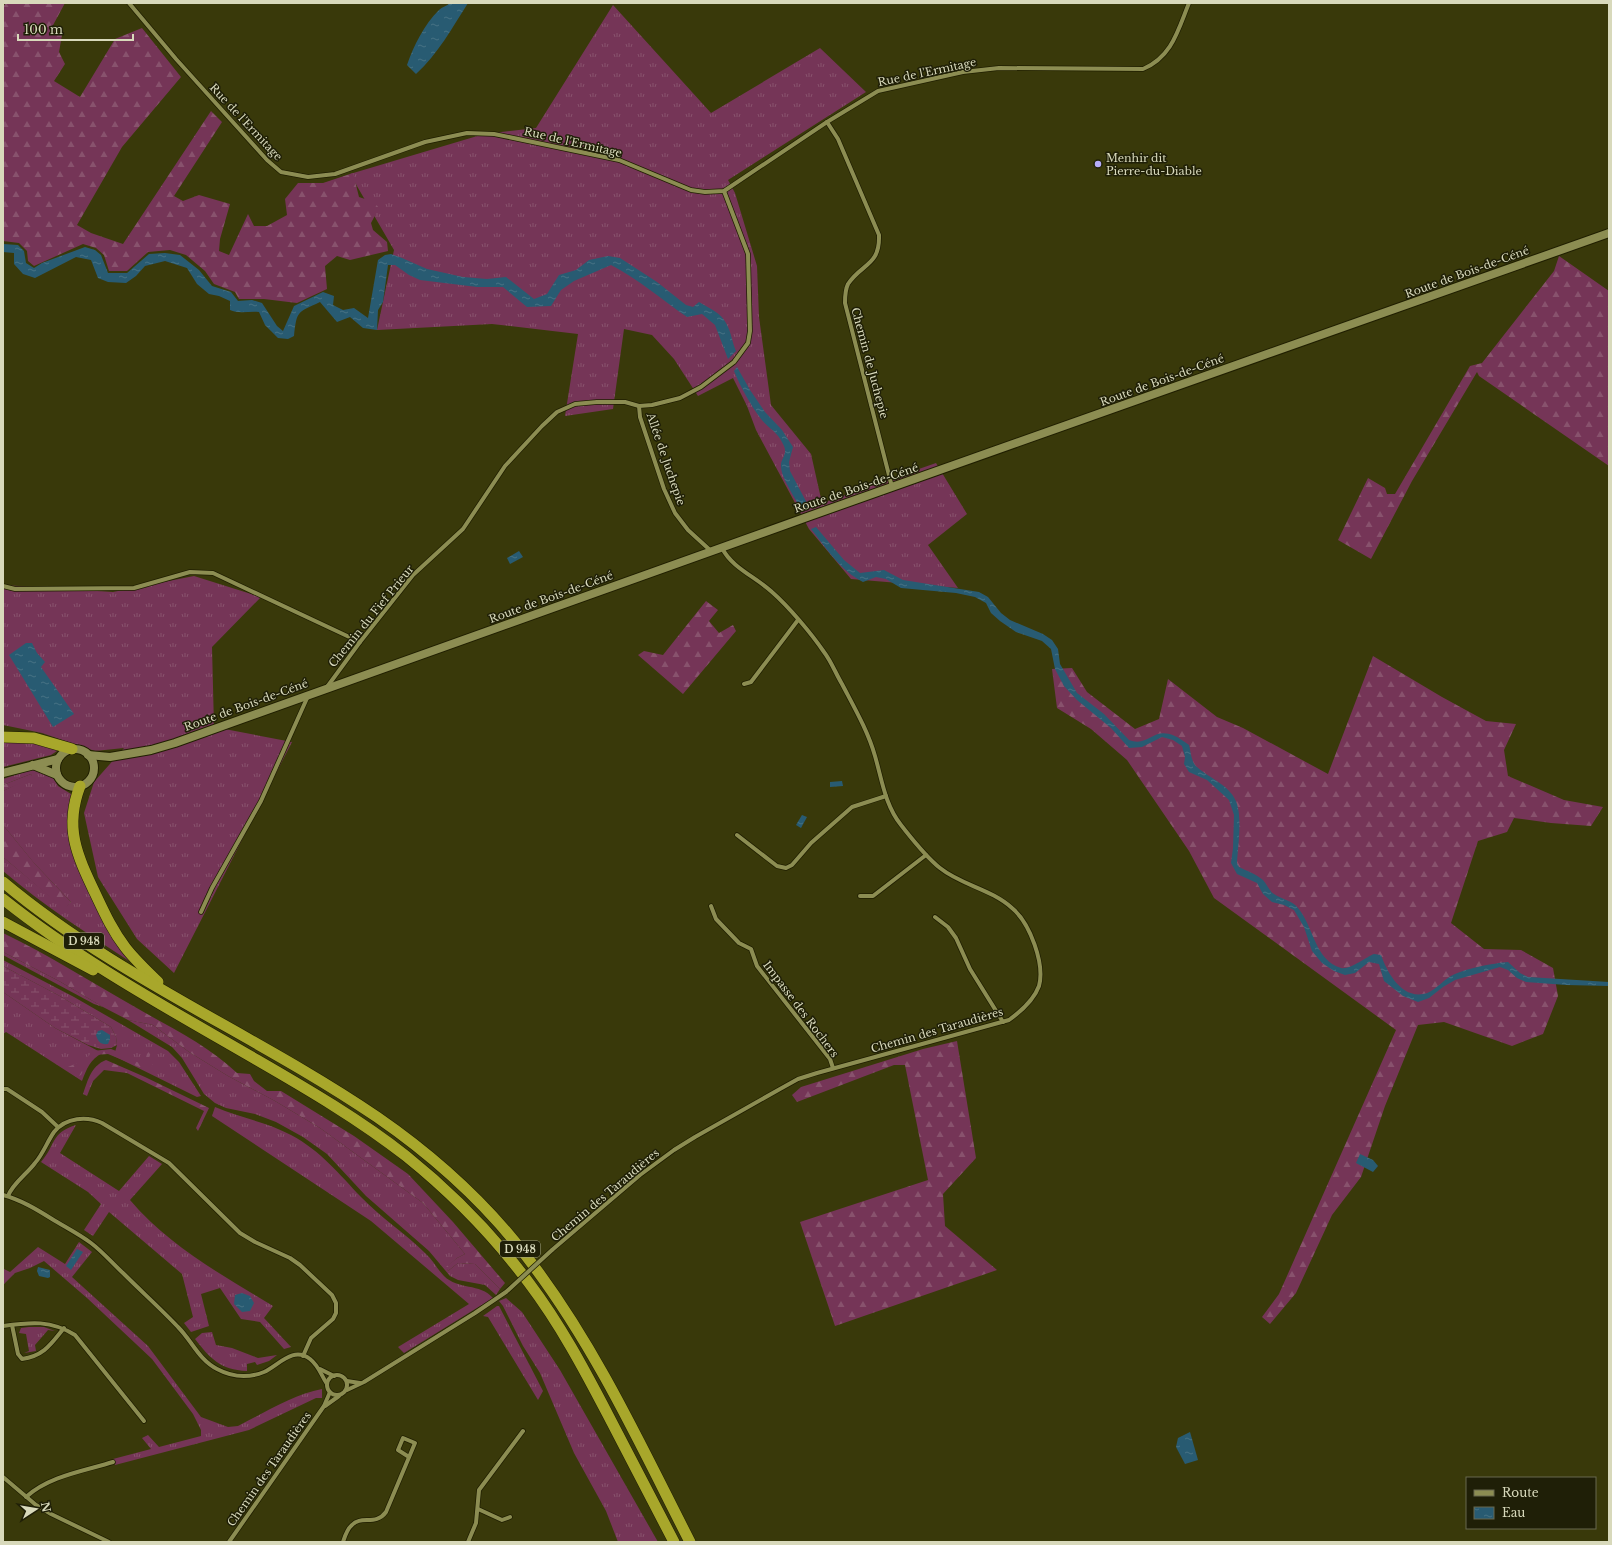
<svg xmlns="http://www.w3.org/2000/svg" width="1612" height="1545" font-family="'Libre Baskerville',serif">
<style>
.grass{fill:url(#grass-tufts)}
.forest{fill:url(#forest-firs)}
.wetland{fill:url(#wetland-marsh)}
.water{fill:url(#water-ripples)}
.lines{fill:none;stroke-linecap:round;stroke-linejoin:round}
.street-casing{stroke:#201f01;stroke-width:5.5}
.secondary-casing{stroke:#201f01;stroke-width:10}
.highway-casing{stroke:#201f01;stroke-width:12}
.street{stroke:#8c8d52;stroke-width:4}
.secondary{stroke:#8c8d52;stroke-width:8}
.highway{stroke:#a8a72b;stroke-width:11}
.street-bridge-casing{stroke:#201f01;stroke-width:5.5;stroke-linecap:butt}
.street-bridge{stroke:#8c8d52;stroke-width:4}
.poi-dot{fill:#b5acf8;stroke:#1f1f07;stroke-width:1.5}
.labels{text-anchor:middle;stroke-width:3;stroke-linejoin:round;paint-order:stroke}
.shield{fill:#1f1f07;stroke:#a0a185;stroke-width:1}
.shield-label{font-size:10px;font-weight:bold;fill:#d8d9bb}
.street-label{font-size:11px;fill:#d8d9bb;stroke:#1f1f07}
.poi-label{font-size:11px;fill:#d8d9bb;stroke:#1f1f07;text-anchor:start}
</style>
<defs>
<pattern id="grass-tufts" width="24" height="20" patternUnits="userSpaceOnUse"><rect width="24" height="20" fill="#753557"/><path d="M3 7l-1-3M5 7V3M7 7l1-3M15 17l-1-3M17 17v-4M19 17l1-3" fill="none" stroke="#88526d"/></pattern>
<pattern id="forest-firs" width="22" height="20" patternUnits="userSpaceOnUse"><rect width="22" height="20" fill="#753557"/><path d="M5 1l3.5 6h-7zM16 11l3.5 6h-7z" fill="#88526d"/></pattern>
<pattern id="wetland-marsh" width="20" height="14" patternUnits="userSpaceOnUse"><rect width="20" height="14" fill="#753557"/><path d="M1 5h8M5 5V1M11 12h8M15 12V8" fill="none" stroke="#88526d"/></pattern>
<pattern id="water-ripples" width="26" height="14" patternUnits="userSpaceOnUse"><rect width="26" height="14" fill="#285b72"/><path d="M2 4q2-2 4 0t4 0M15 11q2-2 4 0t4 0" fill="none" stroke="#467284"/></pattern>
</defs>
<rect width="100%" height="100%" fill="#39390a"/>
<!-- grass -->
<g class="grass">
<polygon points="613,5 711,113 820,48 866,92 728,180 735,193 757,266 759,317 771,405 811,454 822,503 936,463 967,514 928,545 958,588 851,579 809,529 756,430 747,406 733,378 698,396 674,359 652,335 624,329 613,409 565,416 578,334 492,324 377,330 394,250 350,174 484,134 536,128"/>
<polygon points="194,576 261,597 212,647 214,727 292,742 174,973 137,939 98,877 84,813 94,782 124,748 95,751 42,733 3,725 3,585 113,592"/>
<polygon points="3,741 49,744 60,749 51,755 3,767"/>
<path d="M34,769L52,776L58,786L71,794L69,824L132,963C88,934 43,905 3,871V857L64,908L71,902L34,863L3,825V791L32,777L31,774L3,785V779Z"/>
<polygon points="3,952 59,981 103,1007 94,1004 3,955"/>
<polygon points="3,960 74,997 168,1051 179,1062 201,1096 197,1097 114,1056 117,1045 116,1037 111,1027 58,995 3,966"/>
<path d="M3,992L55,1028L102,1053C90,1060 87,1068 82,1081L6,1032L3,1034Z"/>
<polygon points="128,1020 153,1025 189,1052 228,1076 275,1101 320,1128 423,1203 465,1254 457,1258 447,1267 448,1271 458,1263 475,1264 500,1289 496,1295 485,1285 458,1280 450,1276 429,1251 366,1196 327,1154 303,1137 276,1122 255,1114 226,1108 215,1103 204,1094 182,1058 172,1047"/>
<path d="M215,1107C240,1118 267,1122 291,1135C321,1151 339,1174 361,1197C381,1218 405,1233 425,1253C433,1260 437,1269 444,1276C458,1290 480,1283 493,1298L404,1353L398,1347L469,1304L371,1221L212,1116Z"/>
<path d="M76,1125L60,1153L119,1191L149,1156L162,1164L130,1200C169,1246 222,1275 273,1306L264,1318L291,1347L284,1349L260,1322L241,1319L220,1288L201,1294L209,1326L191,1332L184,1323L193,1317L182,1274L109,1212L93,1236L84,1230L101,1204L88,1192L41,1162C56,1145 50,1133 76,1125Z"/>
<path d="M79,1242L92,1252L72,1277L148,1346L201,1417L228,1427L238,1426C264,1413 294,1394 322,1389V1398H316L249,1430L115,1465L113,1459L151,1449L142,1438L148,1435L159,1447L201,1436V1430L193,1414L152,1359L87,1298L44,1261L30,1268L15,1273L3,1285V1271L4,1269L10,1272L38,1247L65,1264Z"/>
<polygon points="506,1298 522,1312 560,1370 658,1542 618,1542 606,1511 574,1453 540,1373 523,1346 503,1306 499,1301"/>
<polygon points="497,1306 499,1306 543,1391 538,1400 488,1317 483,1316"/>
<polygon points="29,1327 44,1327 55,1331 48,1330 35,1345 36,1351 24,1353 29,1351 26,1334 19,1333 21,1328"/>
<path d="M212,1332L216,1345L232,1348L258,1358L277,1355L269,1361L257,1365L255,1362L247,1364V1371C220,1370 210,1358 195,1339L202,1333Z"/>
</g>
<!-- forest -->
<g class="forest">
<polygon points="6,3 65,3 52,27 62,35 59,52 65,64 54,81 80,97 115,39 142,28 181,77 122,147 77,225 91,233 123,244 211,111 222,122 174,196 183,201 199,195 230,204 220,239 219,251 229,255 248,214 254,226 267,226 287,215 285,199 298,183 323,183 353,173 359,197 374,202 379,208 371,223 373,230 387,242 388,251 350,260 337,256 325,266 327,289 297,303 264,299 239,299 235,292 214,284 205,271 186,255 170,250 148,252 127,271 109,271 104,255 96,248 83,244 34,266 28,261 27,251 19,243 3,241 3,7"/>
<polygon points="1559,256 1609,291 1609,466 1479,376 1477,372 1412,481 1371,559 1338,540 1368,478 1385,488 1387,494 1395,494 1470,366 1482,363 1554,271"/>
<polygon points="706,601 718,610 709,621 719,633 733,625 736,631 683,694 638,655 644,651 663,655"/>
<polygon points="1373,656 1442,697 1486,721 1516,724 1504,750 1508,776 1564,800 1603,807 1591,826 1551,823 1514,818 1507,832 1478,841 1451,923 1484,949 1521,950 1553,968 1558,996 1543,1034 1512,1046 1444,1022 1418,1025 1385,1106 1361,1177 1332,1215 1296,1293 1270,1324 1262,1317 1279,1294 1396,1030 1214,898 1189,851 1127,760 1091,729 1057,708 1052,669 1072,668 1087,692 1135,729 1159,719 1168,679 1217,717 1243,728 1328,774"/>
<polygon points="31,774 33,778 3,791 3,785"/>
<polygon points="3,825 35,864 71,902 64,909 3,857"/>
<path d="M3,933C49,955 91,982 135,1007C169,1027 208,1045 237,1073L250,1074L254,1081L267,1091H281L354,1136L408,1174L453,1222L505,1283L500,1289L475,1264L458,1263L448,1271L446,1267L457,1258L465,1254L423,1203L320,1128L275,1101L228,1076L189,1052L153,1025L128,1020L103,1007L59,981L3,952Z"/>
<polygon points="957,1041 976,1158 943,1194 945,1226 997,1270 835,1326 800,1222 928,1180 905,1065 894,1065 797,1102 792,1095 801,1087 923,1049"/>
<polygon points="154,1046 158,1050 150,1055 148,1061 153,1065 149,1071 108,1054 94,1055 87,1062 81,1075 76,1077 68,1067 86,1059 93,1051 111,1049 119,1052 123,1058 144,1064 147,1054"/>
<path d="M106,1060L145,1077L209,1108L198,1131L196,1128L204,1111L127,1073L104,1070L93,1081L87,1096L83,1094C88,1080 91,1066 106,1060Z"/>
</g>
<!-- wetland -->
<polygon class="wetland" points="3,966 58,995 111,1027 116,1037 117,1045 111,1048 101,1049 88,1045 55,1028 3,992"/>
<!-- water -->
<g class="water">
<path d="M450,3H468C452,28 438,54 416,74L407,65C414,45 424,25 439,10C442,7 447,6 450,3Z"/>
<path d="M3,244L18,245L24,251L26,263L34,268L42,263L85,247L95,250L101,255L108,273H127L149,254L165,253L180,255L199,270L212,286L231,292L238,301L252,300L262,303L277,326L283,331L294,306L323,292L334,296L333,305L343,310L354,308L368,318L378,260L385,255L391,254L402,258L427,269L463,277L487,279L506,277L534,299L547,294L559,275L576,270L589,260L608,256L620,258L657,282L686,305L693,307L699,302C709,308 721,313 726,323C731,331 732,342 736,351L728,359L715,325L702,314L687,317C661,299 638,279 611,265L574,281L561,290L551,306L527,307L503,287H477L420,280L409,275L395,265H388L383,302L378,310L377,330L363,328L350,317L337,322L320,302C297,313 297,310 294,336L288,339L278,338L265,325L259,312C249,311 238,314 230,310V301L219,296L209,294L197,284L187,268L165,261L145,266L136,276L126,283L108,282L98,278L91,260L76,257L35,278L23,274L14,264V253L3,252Z"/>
<path d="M737,367L750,390L765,412L782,430L793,447L789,462L790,471L809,507L802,511C796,499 782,480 781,467C780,458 789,455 783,444C777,431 769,429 761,419C751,406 740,386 734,371Z"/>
<path d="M816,527L844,560L860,573L884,570L903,580L979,592L988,597L1001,613L1010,620L1043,634L1052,640L1058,649L1060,664L1077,693L1104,714L1129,740C1153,749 1153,717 1189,745C1191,752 1191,762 1197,767C1210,779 1231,785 1237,804C1242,820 1238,846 1237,863L1239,867C1247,871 1256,874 1263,880C1267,884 1269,891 1274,894C1281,899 1293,901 1298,908C1313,925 1315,961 1341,968C1350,970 1366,957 1374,954L1381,955C1387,972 1401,998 1423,994C1433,993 1442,981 1451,976C1463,969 1494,963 1508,962L1520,973L1528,977L1609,982V986L1566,985L1526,982L1517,978L1508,970L1500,967L1455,980L1443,987L1429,998L1418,1002L1403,996L1384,981L1379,964L1369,962L1355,973L1345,975L1334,971L1322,963L1312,951L1304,927L1294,910L1284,905L1272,902L1263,894L1257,883L1237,874L1231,863L1233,848L1234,815L1229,800L1207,780L1189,772L1184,764L1185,757L1182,746L1173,740L1162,737L1142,747L1129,748L1111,728L1077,700L1064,686L1055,669L1051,649L1042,641L1016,632L1000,621L991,613L986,603L975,597L956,593L901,588L886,579L876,577L863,582C841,571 826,548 811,529Z"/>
<polygon points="519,551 523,557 510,564 507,558"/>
<polygon points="26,643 32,643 37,653 45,662 41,667 74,714 53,727 9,655"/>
<polygon points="842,781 843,786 830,787 830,782"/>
<polygon points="802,815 807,817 801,828 796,825"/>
<path d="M102,1030L110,1035V1039L108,1044C100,1045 98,1041 96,1035L98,1031Z"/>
<polygon points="1360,1154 1373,1160 1378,1166 1373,1172 1356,1163"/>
<polygon points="77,1249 83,1252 71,1270 66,1266"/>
<polygon points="38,1267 50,1270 50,1277 48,1278 39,1276 37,1271"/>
<polygon points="242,1293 250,1296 254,1303 250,1311 242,1312 234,1304 235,1295"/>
<polygon points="1190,1432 1198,1460 1185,1464 1176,1447 1178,1438"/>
</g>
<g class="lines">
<defs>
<g id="street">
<path d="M129,3L176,59L267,160L281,172L308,177L335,174L425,142L467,133L494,134L619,160L691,190L705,192L724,191L827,122L878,91L963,72L999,68L1143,69C1172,57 1178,30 1189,3"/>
<path d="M827,122L838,139L879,235C880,266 862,263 848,284C845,290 845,297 845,303L892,487"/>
<polyline points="639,406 640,417 664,489 675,513 688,530 711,551"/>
<polyline points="3,586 15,589 134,588 190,572 213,573 360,642"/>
<polyline points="744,684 751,682 798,620"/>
<polyline points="327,687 360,642 413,575 463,529 505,466 542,426 557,412 575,404 597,402 625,402 639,406 652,405 680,398 701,387 734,362 748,343 750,331 748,254 724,191"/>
<polyline points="737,835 777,866 786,868 792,865 811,843 852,807 886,796"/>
<polyline points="860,896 873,896 926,855"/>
<polyline points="711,906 716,919 739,943 751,949 757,966 830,1059 833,1068"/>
<polyline points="201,912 212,888 261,801 308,696"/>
<polyline points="935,917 948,927 956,938 970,969 1003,1022"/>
<polyline points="3,1089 7,1089 42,1112 58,1127"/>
<path d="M3,1195C21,1200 36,1209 52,1219C65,1227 79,1234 91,1243C103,1252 113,1264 124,1274C142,1292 161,1309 178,1327C192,1341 199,1360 217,1369C232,1377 249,1378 264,1372C279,1365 293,1346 310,1359C319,1366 321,1375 327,1384"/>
<path d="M8,1196C13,1183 27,1174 35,1163C43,1154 47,1142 54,1132C66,1117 87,1116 102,1123L169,1163L240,1233L255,1242L290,1258L300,1265L332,1295L336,1303V1313L333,1319L311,1338L303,1356"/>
<path d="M552,1250L640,1175L674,1150L695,1137L780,1089L798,1079L817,1073L1009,1020C1020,1012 1034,1000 1039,986C1045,964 1030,923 1012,908C991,889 961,885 940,868C925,856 913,840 901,825C885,805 882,780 875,756C868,731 854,707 842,684C836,674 831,661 824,652C811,633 789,607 772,592C756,577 732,568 722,548"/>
<path d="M12,1325L18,1354L22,1359C44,1356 51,1344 64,1328"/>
<path d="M3,1326C31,1322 51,1320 75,1335L144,1421"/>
<polyline points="320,1369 334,1376"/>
<circle cx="337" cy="1385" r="10"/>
<polyline points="347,1381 360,1383"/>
<polyline points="347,1390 364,1382 475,1313 506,1292"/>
<polyline points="325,1406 339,1396"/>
<polyline points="3,1477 36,1505 51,1514 109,1542"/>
<path d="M26,1497C49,1476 84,1471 113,1462"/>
<polyline points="478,1509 502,1520 510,1517"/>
<polyline points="229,1542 324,1406 330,1392"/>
<path d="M343,1542C345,1536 347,1529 352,1525C361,1515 376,1526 386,1512L415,1443L403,1438L398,1450L409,1457"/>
<polyline points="468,1542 476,1523 479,1490 523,1431"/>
</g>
<g id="secondary">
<circle cx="75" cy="768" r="19"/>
<polyline points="88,755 110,757 151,750 175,743 810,516 1609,233"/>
<polyline points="33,765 57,775"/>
<polyline points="3,773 58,759"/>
</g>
<g id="highway">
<polyline points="3,737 34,738 72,749"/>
<path d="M80,786C64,828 77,855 95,893C104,912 112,930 125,947C134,959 147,971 158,982"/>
<path d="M3,882C116,977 255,1034 377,1117C435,1157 491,1208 533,1265C597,1350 642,1448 690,1542"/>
<path d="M3,899C82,962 171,1010 257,1060C309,1090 360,1120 406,1156C452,1193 494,1236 529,1283C560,1324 584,1369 608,1415C630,1457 652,1499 674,1542"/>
<polyline points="3,922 93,970"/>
</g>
</defs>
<!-- street casing -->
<use href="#street" class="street-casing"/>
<!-- secondary casing -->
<use href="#secondary" class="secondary-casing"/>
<!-- highway casing -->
<use href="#highway" class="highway-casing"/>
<!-- street -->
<use href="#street" class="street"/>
<!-- secondary -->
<use href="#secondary" class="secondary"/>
<!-- highway -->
<use href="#highway" class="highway"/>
<defs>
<polyline id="street-bridge" points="506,1292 552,1250"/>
</defs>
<!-- street-bridge casing -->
<use href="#street-bridge" class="street-bridge-casing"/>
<!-- street-bridge -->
<use href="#street-bridge" class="street-bridge"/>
</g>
<!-- markers -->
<circle class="poi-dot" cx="1098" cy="164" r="4"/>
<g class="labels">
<!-- shield labels -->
<g class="shield">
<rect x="64" y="933" width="40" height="16" rx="3"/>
<rect x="500" y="1241" width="40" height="16" rx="3"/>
</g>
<g class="shield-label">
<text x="84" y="945">D 948</text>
<text x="520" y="1253">D 948</text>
</g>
<!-- street labels -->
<g class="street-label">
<text transform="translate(927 72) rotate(-12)" y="4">Rue de l'Ermitage</text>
<text transform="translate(246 122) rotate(47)" y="4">Rue de l'Ermitage</text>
<text transform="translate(573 142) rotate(13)" y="4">Rue de l'Ermitage</text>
<text transform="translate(1467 272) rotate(-20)" y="4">Route de Bois-de-Céné</text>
<text transform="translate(870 363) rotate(75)" y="4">Chemin de Juchepie</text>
<text transform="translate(1162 380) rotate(-20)" y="4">Route de Bois-de-Céné</text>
<text transform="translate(666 459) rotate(71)" y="4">Allée de Juchepie</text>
<text transform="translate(856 488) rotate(-19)" y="4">Route de Bois-de-Céné</text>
<text transform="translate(551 597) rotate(-20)" y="4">Route de Bois-de-Céné</text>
<text transform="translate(371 616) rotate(-51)" y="4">Chemin du Fief Prieur</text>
<text transform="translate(246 705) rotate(-20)" y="4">Route de Bois-de-Céné</text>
<text transform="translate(801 1009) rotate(53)" y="4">Impasse des Rochers</text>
<text transform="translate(937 1030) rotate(-16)" y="4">Chemin des Taraudières</text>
<text transform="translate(605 1195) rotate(-40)" y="4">Chemin des Taraudières</text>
<text transform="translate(269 1469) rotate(-55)" y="4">Chemin des Taraudières</text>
</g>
<!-- poi labels -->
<g class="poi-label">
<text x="1106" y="162">Menhir dit<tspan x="1106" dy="13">Pierre-du-Diable</tspan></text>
</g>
</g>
<!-- border -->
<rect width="1612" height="1545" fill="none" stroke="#d8d9bb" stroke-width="8"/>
<!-- legend -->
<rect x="1466" y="1477" width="130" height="52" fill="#1f1f07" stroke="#69694f"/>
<rect x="1474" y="1490" width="20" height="6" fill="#8c8d52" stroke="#69694f"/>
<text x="1502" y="1497" font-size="12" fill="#d8d9bb">Route</text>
<rect x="1474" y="1507" width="20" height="12" fill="url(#water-ripples)" stroke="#69694f"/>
<text x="1502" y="1517" font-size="12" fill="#d8d9bb">Eau</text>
<!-- north arrow -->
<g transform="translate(36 1509) rotate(78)" stroke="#1f1f07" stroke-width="3" paint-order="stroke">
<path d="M0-3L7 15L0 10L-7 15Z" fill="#d8d9bb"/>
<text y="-6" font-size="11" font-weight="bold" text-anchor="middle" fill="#d8d9bb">N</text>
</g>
<!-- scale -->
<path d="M18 34v6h115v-6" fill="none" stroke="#d8d9bb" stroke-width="2"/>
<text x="24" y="34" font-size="12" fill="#d8d9bb" stroke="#1f1f07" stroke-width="3" paint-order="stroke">100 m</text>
</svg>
